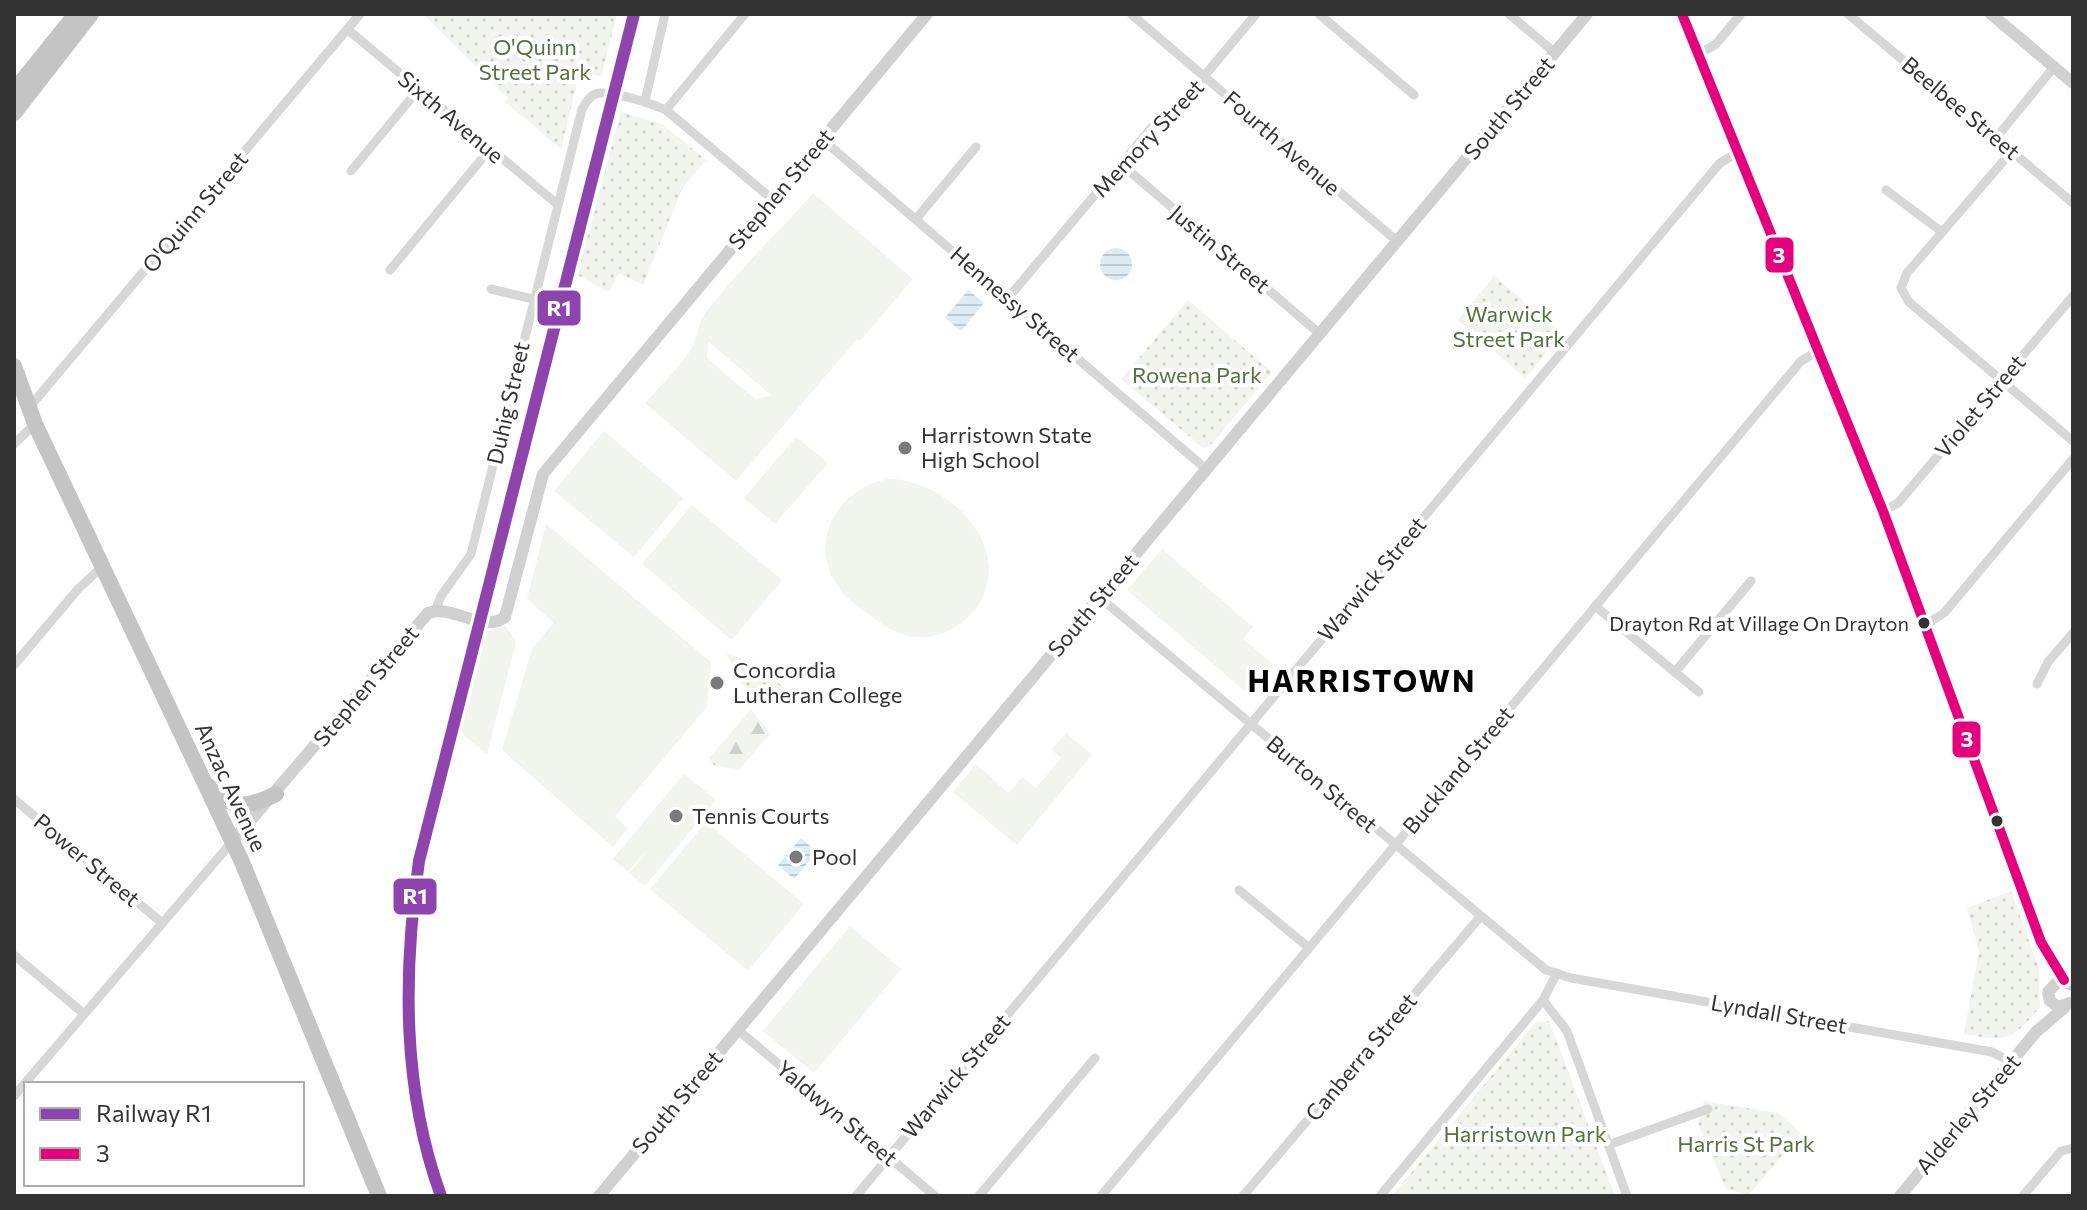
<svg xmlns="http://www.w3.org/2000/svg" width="2087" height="1210" font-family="Commissioner,sans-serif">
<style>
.grass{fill:#f1f5ed;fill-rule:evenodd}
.forest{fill:url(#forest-firs)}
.park{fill:url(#park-dots)}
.water{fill:url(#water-rules)}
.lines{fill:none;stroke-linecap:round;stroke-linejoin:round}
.street{stroke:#d7d7d7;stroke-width:9}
.secondary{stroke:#d0d0d0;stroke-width:12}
.highway{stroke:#c4c4c4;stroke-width:16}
.bus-1-casing{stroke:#fff;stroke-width:16}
.bus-1{stroke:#e5007d;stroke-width:10}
.rail-1-casing{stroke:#fff;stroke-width:18}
.rail-1{stroke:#8e44ad;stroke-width:12}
.poi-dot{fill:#7a7a7a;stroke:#fff;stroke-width:3}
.bus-dot{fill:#333;stroke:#fff;stroke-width:3}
.labels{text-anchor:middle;stroke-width:8;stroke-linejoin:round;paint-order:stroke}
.bus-label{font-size:20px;fill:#333;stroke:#fff;text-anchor:end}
.park-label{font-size:22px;fill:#56703f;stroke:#fff}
.street-label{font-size:22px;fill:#333;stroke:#fff}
.poi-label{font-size:22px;fill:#333;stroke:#fff;text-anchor:start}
.district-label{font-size:30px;font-weight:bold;letter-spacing:2px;fill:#000;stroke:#fff}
.line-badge{stroke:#fff;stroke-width:3}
.badge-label{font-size:22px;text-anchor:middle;font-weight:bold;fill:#fff}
</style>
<defs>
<pattern id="forest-firs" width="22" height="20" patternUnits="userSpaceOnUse" patternTransform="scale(2)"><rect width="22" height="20" fill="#f1f5ed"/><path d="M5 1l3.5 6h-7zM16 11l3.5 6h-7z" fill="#cfd2cc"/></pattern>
<pattern id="park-dots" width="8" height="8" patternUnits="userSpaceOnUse" patternTransform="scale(2)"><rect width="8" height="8" fill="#f1f5ed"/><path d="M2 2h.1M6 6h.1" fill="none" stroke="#cfd2cc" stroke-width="1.8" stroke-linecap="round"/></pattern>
<pattern id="water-rules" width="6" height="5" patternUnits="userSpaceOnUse" patternTransform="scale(2)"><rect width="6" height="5" fill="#ddebf3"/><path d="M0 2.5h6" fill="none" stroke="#becad1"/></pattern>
</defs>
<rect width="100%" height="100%" fill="#fff"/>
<!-- grass -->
<g class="grass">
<path d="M813,193L913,279L860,341L857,339L736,481L645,403C660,386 677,370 690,351C697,340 697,324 706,312C739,269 778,233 813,193ZM708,341L771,395L772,396L755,399L707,358Z"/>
<polygon points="604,431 683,498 634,557 554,491"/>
<polygon points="796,437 828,463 775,524 744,498"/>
<path d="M888,479C948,479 1017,548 977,607C967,620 954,630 938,635C912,642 891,632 871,616C856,605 841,595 833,578C810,533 843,487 888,479Z"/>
<polygon points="692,505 782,580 732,640 642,564"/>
<polygon points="546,524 711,662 707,707 615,816 628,828 613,847 502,750 532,649 554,623 527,599"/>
<polygon points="1162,549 1253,627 1243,639 1273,664 1248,694 1127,590"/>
<polygon points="506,626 516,642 487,754 461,733 487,631"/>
<polygon points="1066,733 1092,755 1017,845 953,792 976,764 1008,793 1022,777 1036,788 1061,758 1052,750"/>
<polygon points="684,774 716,800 645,886 629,873 652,845 628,872 613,859"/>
<polygon points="706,822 804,904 748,971 650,889"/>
<polygon points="850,926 901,969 814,1073 763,1031"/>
</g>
<!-- forest -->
<polygon class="forest" points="751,709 770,734 739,770 714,765 709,758"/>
<!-- park -->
<g class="park">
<polygon points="423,14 617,14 601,77 584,71 578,79 561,149 505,102 508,98"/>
<polygon points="621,112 662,124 706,160 683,187 643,285 619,273 609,292 577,275"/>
<polygon points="1494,276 1562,334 1525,378 1458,320"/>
<polygon points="1188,300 1272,372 1209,447 1203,448 1121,379"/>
<polygon points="726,653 760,665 787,691 773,707 743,685"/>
<path d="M2011,891L2039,969L2040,1007C2011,1041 2008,1042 1964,1034L1979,951L1967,908Z"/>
<polygon points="1549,1021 1615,1196 1392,1196 1536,1022"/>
<polygon points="1704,1101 1778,1113 1801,1133 1749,1195 1726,1189 1698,1124"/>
</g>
<!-- water -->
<g class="water">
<circle cx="1116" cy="264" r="16"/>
<polygon points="968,290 984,303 961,331 945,318"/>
<polygon points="801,838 817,852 794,879 778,865"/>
</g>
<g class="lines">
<!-- street -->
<g class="street">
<polyline points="1131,14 1397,241"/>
<polyline points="1319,14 1414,95"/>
<polyline points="1509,14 1555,53"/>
<polyline points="1848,14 2073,203"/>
<polyline points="347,29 557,204"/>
<polyline points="1699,54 1716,44 1741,14"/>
<polyline points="645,101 665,14"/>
<polyline points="666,110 745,14"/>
<polyline points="1996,138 2054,67"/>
<polyline points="823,140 1206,469"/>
<polyline points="2012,151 1907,273 1901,288 1909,302 2073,441"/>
<polyline points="1121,164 1320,334"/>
<polyline points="351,171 418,90"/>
<polyline points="1886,190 1942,232"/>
<polyline points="916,219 976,147"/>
<polyline points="390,270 490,149"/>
<polyline points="491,289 533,299"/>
<polyline points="1008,298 1152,127 1176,110 1256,14"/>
<polyline points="28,409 360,14"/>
<polyline points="14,444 35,424"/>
<polyline points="1883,511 1898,503 2073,296"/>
<polyline points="1099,597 1546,970 1571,978 1992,1052 2012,1062"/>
<polyline points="1595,606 1699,692"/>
<path d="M435,611L441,596L471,554L582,109C586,103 588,97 595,94C609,89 652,104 666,110L773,200"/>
<polyline points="1925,625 1944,613 2073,459"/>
<polyline points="14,665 79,588 102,567"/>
<polyline points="1675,672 1751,581"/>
<polyline points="2037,684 2048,662 2073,633"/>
<polyline points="14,799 161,922"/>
<polyline points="1239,890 1308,947"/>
<polyline points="14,955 83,1013"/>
<polyline points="1543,1000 1567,1031 1627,1196"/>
<polyline points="738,1030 935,1196"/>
<polyline points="14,1096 232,842"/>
<polyline points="1608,1145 1708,1109"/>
<polyline points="856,1196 1720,163 1739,152"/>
<polyline points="979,1196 1095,1058"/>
<polyline points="1101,1196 1801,361 1820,350"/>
<polyline points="1243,1196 1480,917"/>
<polyline points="1380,1196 1543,1000 1557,973"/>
<polyline points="2023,1196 2061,1151 2073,1148"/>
</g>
<!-- secondary -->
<g class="secondary">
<polyline points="1682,14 1883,511 2041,942 2064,980"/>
<polyline points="1991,14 2073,83"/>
<path d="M232,842L428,613C453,604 483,634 505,617L543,474L927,14"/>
<polyline points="2073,985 2059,980 2048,992 2050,1001 2058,1007 2073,1002"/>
<polyline points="599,1196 1587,14"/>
<polyline points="1900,1196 2036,1032 2064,1008"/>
</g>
<!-- highway -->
<g class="highway">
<polyline points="14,91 76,14"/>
<polyline points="14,113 91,14"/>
<polyline points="14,366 35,424 242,862 379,1196"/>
<path d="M210,787C231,811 250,807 276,794"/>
</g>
<defs>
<polyline id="bus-1" points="1682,14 1883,511 2041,942 2064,980"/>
</defs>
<!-- bus-1 casing -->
<use href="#bus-1" class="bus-1-casing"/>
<!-- bus-1 -->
<use href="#bus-1" class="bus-1"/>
<defs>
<path id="rail-1" d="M441,1196C402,1089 403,973 419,861L634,14"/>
</defs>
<!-- rail-1 casing -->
<use href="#rail-1" class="rail-1-casing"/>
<!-- rail-1 -->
<use href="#rail-1" class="rail-1"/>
</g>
<!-- markers -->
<g class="poi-dot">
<circle cx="905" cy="448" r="8"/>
<circle cx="717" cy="683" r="8"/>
<circle cx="676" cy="816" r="8"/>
<circle cx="796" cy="857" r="8"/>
</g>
<g class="bus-dot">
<circle cx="1924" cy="623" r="7"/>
<circle cx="1997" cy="821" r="7"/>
</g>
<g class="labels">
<!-- bus labels -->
<g class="bus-label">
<text x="1909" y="631">Drayton Rd at Village On Drayton</text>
</g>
<!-- park labels -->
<g class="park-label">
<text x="535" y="55">O'Quinn<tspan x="535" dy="25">Street Park</tspan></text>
<text x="1509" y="322">Warwick<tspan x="1509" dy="25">Street Park</tspan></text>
<text x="1197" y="383">Rowena Park</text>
<text x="1525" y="1142">Harristown Park</text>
<text x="1746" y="1152">Harris St Park</text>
</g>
<!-- street labels -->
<g class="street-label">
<text transform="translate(1509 108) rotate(-50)" y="8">South Street</text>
<text transform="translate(1961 108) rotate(40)" y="8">Beelbee Street</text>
<text transform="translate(451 117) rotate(40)" y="8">Sixth Avenue</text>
<text transform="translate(1148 138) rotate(-47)" y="8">Memory Street</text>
<text transform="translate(1282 143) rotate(41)" y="8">Fourth Avenue</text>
<text transform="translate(781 189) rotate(-50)" y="8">Stephen Street</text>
<text transform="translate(195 212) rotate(-50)" y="8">O'Quinn Street</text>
<text transform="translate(1220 249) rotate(40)" y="8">Justin Street</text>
<text transform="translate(1015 304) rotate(41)" y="8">Hennessy Street</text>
<text transform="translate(508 403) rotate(-77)" y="8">Duhig Street</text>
<text transform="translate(1980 406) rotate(-50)" y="8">Violet Street</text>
<text transform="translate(1372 579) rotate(-50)" y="8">Warwick Street</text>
<text transform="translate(1093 605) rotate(-50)" y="8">South Street</text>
<text transform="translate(366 686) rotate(-50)" y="8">Stephen Street</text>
<text transform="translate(1458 770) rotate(-50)" y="8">Buckland Street</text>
<text transform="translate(1322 784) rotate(40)" y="8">Burton Street</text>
<text transform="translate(231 787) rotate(65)" y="8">Anzac Avenue</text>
<text transform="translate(87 860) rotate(40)" y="8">Power Street</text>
<text transform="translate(1779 1014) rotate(10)" y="8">Lyndall Street</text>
<text transform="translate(1361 1057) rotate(-50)" y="8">Canberra Street</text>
<text transform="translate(956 1076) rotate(-50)" y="8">Warwick Street</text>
<text transform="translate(677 1102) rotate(-50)" y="8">South Street</text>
<text transform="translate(837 1113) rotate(40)" y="8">Yaldwyn Street</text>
<text transform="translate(1968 1114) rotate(-50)" y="8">Alderley Street</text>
</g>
<!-- poi labels -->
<g class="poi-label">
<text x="921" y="443">Harristown State<tspan x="921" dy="25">High School</tspan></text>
<text x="733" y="678">Concordia<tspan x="733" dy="25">Lutheran College</tspan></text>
<text x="692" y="824">Tennis Courts</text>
<text x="812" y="865">Pool</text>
</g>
<!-- district labels -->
<g class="district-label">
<text x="1362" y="692">HARRISTOWN</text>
</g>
</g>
<g class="line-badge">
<rect x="1764" y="236" width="31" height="38" rx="8" fill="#e5007d"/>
<rect x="536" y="289" width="46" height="38" rx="8" fill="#8e44ad"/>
<rect x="1951" y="720" width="31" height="39" rx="8" fill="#e5007d"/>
<rect x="392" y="877" width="46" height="39" rx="8" fill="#8e44ad"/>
</g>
<g class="badge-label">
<text x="1779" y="263">3</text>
<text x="559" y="316">R1</text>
<text x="1967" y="747">3</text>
<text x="415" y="904">R1</text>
</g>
<!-- border -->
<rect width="2087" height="1210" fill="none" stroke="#333333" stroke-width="32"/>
<!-- legend -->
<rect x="24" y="1082" width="280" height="104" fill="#ffffff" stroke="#adadad" stroke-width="2"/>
<rect x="40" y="1108" width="40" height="12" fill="#8e44ad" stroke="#adadad" stroke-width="2"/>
<text x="96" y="1122" font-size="24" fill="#333333">Railway R1</text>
<rect x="40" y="1148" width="40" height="12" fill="#e5007d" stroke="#adadad" stroke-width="2"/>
<text x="96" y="1162" font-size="24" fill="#333333">3</text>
</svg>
